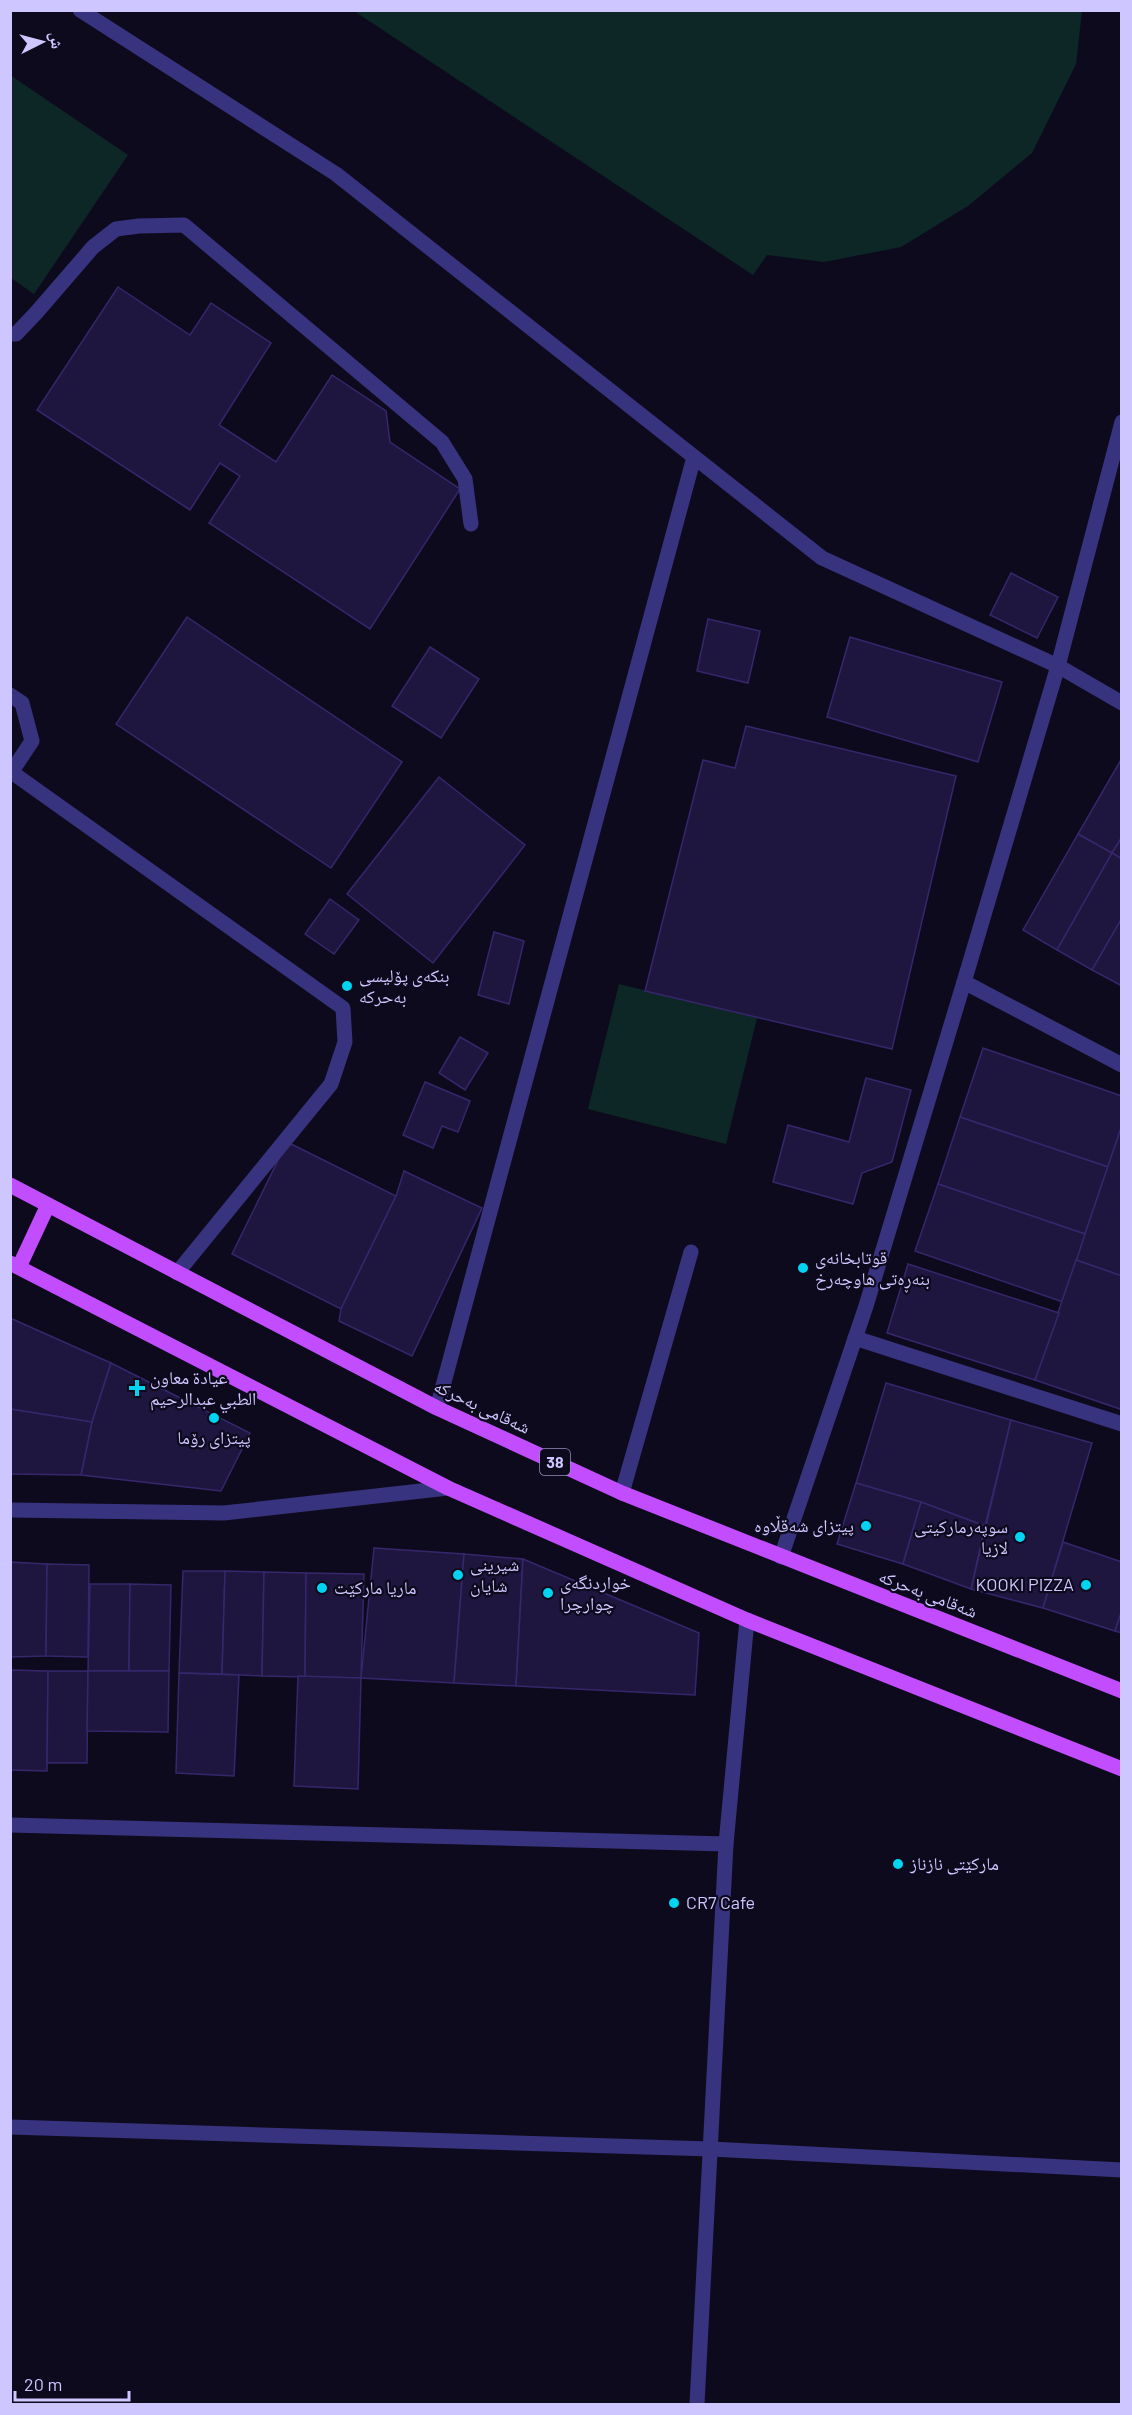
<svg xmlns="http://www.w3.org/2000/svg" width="1132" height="2415" font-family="Barlow,'Noto Naskh Arabic',sans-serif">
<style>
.green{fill:#0d2727}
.building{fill:#1f163f;stroke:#36276c;stroke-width:1.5}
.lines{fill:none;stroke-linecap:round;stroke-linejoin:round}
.service{stroke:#38337e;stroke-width:15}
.minor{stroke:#38337e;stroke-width:15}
.primary{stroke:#c14dff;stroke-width:15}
.poi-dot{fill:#00d4f1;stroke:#0e0a1d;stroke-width:2}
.labels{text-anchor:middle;stroke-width:4.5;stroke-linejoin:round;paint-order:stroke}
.shield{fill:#0e0a1d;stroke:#948ebb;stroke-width:1.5}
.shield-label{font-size:16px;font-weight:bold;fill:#cec6ff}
.poi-label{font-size:18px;fill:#cec6ff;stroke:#0e0a1d;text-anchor:start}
.street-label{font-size:18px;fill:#cec6ff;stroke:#0e0a1d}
</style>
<rect width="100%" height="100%" fill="#0e0a1d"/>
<!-- green -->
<g class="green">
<polygon points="354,11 1082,11 1076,64 1032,153 968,206 901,247 824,262 767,255 753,275"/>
<polygon points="10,75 128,155 34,294 11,278"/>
<polygon points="619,984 757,1018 726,1144 588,1109"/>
</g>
<!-- building -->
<g class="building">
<polygon points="118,287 190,335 211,303 271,343 219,425 276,462 332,375 386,411 390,442 460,489 370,629 209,523 240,476 220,463 190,510 37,410"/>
<polygon points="1011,573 1058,597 1037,638 990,615"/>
<polygon points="187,617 402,762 331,868 116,724"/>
<polygon points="708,619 760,631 748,683 697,671"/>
<polygon points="850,637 1002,682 978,762 827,717"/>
<polygon points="430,647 479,679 441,738 392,706"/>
<polygon points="746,726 956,776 892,1049 645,991 703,760 735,768"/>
<polygon points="1122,758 1122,837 1112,853 1078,834"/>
<polygon points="439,777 525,845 433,963 347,894"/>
<polygon points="1078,834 1112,853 1057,950 1023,930"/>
<polygon points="1122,837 1122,859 1112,853"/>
<polygon points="1112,853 1122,859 1122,918 1092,970 1057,950"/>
<polygon points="330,899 359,920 334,954 305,934"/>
<polygon points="1122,918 1122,986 1092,970"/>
<polygon points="494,932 524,941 509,1004 478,995"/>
<polygon points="460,1037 488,1053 465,1090 439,1073"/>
<polygon points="983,1048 1122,1096 1122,1125 1108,1167 960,1117"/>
<polygon points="866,1078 911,1090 892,1162 862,1173 853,1204 773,1182 788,1125 849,1142"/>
<polygon points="425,1082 470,1101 458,1132 442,1126 433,1148 403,1135"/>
<polygon points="960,1117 1108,1167 1085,1234 938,1184"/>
<polygon points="1122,1125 1122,1276 1076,1260"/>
<polygon points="287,1142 396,1196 341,1309 232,1254"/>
<polygon points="404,1171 482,1208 412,1356 339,1321 341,1309 396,1196"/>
<polygon points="938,1184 1085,1234 1063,1302 915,1251"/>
<polygon points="1076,1260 1122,1276 1122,1404 1120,1409 1035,1380"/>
<polygon points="908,1264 1059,1313 1035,1380 887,1333"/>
<polygon points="10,1318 111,1363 92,1422 10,1409"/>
<polygon points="111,1363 250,1433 221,1491 81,1475 92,1422"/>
<polygon points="886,1383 1011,1420 985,1526 921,1502 856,1483"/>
<polygon points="10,1409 92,1422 81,1475 10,1474"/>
<polygon points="1011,1420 1092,1443 1043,1608 971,1589"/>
<polygon points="856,1483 921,1502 903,1564 837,1544"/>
<polygon points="921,1502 985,1526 971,1589 903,1564"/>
<polygon points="1063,1542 1122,1562 1122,1610 1115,1631 1043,1608"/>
<polygon points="374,1548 464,1554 454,1683 361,1678"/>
<polygon points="464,1554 523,1559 516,1686 454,1683"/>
<polygon points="523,1559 699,1633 695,1695 516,1686"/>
<polygon points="10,1562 47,1564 46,1656 10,1657"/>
<polygon points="47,1564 89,1565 88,1657 46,1656"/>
<polygon points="183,1571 225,1571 222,1674 179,1673"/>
<polygon points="225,1571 264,1572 262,1676 222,1674"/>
<polygon points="264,1572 306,1573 305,1677 262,1676"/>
<polygon points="306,1573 364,1574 361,1678 305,1677"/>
<polygon points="90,1584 130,1584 129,1671 88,1671"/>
<polygon points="130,1584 171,1585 169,1671 129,1671"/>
<polygon points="1122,1610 1122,1633 1115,1631"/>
<polygon points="10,1670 48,1671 47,1771 10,1770"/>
<polygon points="48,1671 88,1671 87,1763 47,1763"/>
<polygon points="88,1671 169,1671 168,1732 87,1731"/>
<polygon points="179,1673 239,1675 234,1776 176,1773"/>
<polygon points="298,1676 361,1678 358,1789 294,1786"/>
</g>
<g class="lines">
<!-- service -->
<polyline class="service" points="622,1493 691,1252"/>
<!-- minor -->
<g class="minor">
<polyline points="80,10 336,174 822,558 1058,666 1122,703"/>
<polyline points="10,334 16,334 36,313 93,247 116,229 139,226 184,225 442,442 465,479 471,524"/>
<polyline points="10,695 22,703 32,741 10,774"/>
<polyline points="10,771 343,1008 345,1042 331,1084 177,1273"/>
<polyline points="964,982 1122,1065"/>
<polyline points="855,1338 1122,1424"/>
<polyline points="437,1408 694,457"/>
<polyline points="10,1510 224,1513 448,1488"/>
<polyline points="781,1557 866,1306 964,982 1058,666 1122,422"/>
<polyline points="10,1825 726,1844"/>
<polyline points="10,2127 711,2149 1122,2170"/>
<polyline points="697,2404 726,1844 747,1620"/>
</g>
<!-- primary -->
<g class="primary">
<polyline points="10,1185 437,1408 622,1493 1122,1691"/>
<polyline points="10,1263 448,1488 747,1620 1122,1769"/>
<polyline points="19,1267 48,1205"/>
</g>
</g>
<!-- markers -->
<g class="poi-dot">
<circle cx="347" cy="986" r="6"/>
<circle cx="803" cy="1268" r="6"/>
<path d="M134 1379h6v6h6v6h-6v6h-6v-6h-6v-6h6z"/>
<circle cx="214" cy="1418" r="6"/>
<circle cx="866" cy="1526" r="6"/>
<circle cx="1020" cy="1537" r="6"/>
<circle cx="458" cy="1575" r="6"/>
<circle cx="1086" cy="1585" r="6"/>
<circle cx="322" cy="1588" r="6"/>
<circle cx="548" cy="1593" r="6"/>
<circle cx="898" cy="1864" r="6"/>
<circle cx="674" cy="1903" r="6"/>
</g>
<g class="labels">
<!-- shield labels -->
<rect class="shield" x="540" y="1449" width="30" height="26" rx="4.5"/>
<g class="shield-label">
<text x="555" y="1468">38</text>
</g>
<!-- poi labels -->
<g class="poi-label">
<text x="359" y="982">بنکەی پۆلیسی<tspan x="359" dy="21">بەحرکە</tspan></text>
<text x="815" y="1264">قوتابخانەی<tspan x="815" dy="21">بنەڕەتی هاوچەرخ</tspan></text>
<text x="150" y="1384">عيادة معاون<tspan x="150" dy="21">الطبي عبدالرحيم</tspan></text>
<text x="214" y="1444" text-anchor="middle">پیتزای رۆما</text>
<text x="854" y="1532" text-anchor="end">پیتزای شەقڵاوە</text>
<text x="1008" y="1533" text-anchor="end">سوپه‌رمارکیتی<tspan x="1008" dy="21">لازیا</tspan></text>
<text x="470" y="1571">شیرینی<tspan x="470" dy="21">شایان</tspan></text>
<text x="560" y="1589">خواردنگەی<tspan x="560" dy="21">چوارچرا</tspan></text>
<text x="1074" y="1591" text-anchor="end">KOOKI PIZZA</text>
<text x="334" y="1594">ماریا مارکێت</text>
<text x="910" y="1870">مارکێتی نازناز</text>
<text x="686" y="1909">CR7 Cafe</text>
</g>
<!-- street labels -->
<g class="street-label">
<text transform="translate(482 1407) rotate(25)" y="6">شەقامی بەحرکە</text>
<text transform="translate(928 1594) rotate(21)" y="6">شەقامی بەحرکە</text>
</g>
</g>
<!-- border -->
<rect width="1132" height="2415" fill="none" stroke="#cec6ff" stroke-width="24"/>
<!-- north arrow -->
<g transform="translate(42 42) rotate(84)" stroke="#0e0a1d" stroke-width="4.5" paint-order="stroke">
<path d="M0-4.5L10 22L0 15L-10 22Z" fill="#cec6ff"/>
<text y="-9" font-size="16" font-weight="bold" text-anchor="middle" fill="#cec6ff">ش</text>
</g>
<!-- scale -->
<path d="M15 2391v9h114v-9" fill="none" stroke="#cec6ff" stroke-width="3"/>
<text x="24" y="2391" font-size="18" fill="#cec6ff" stroke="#0e0a1d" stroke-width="4.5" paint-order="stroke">20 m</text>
</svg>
